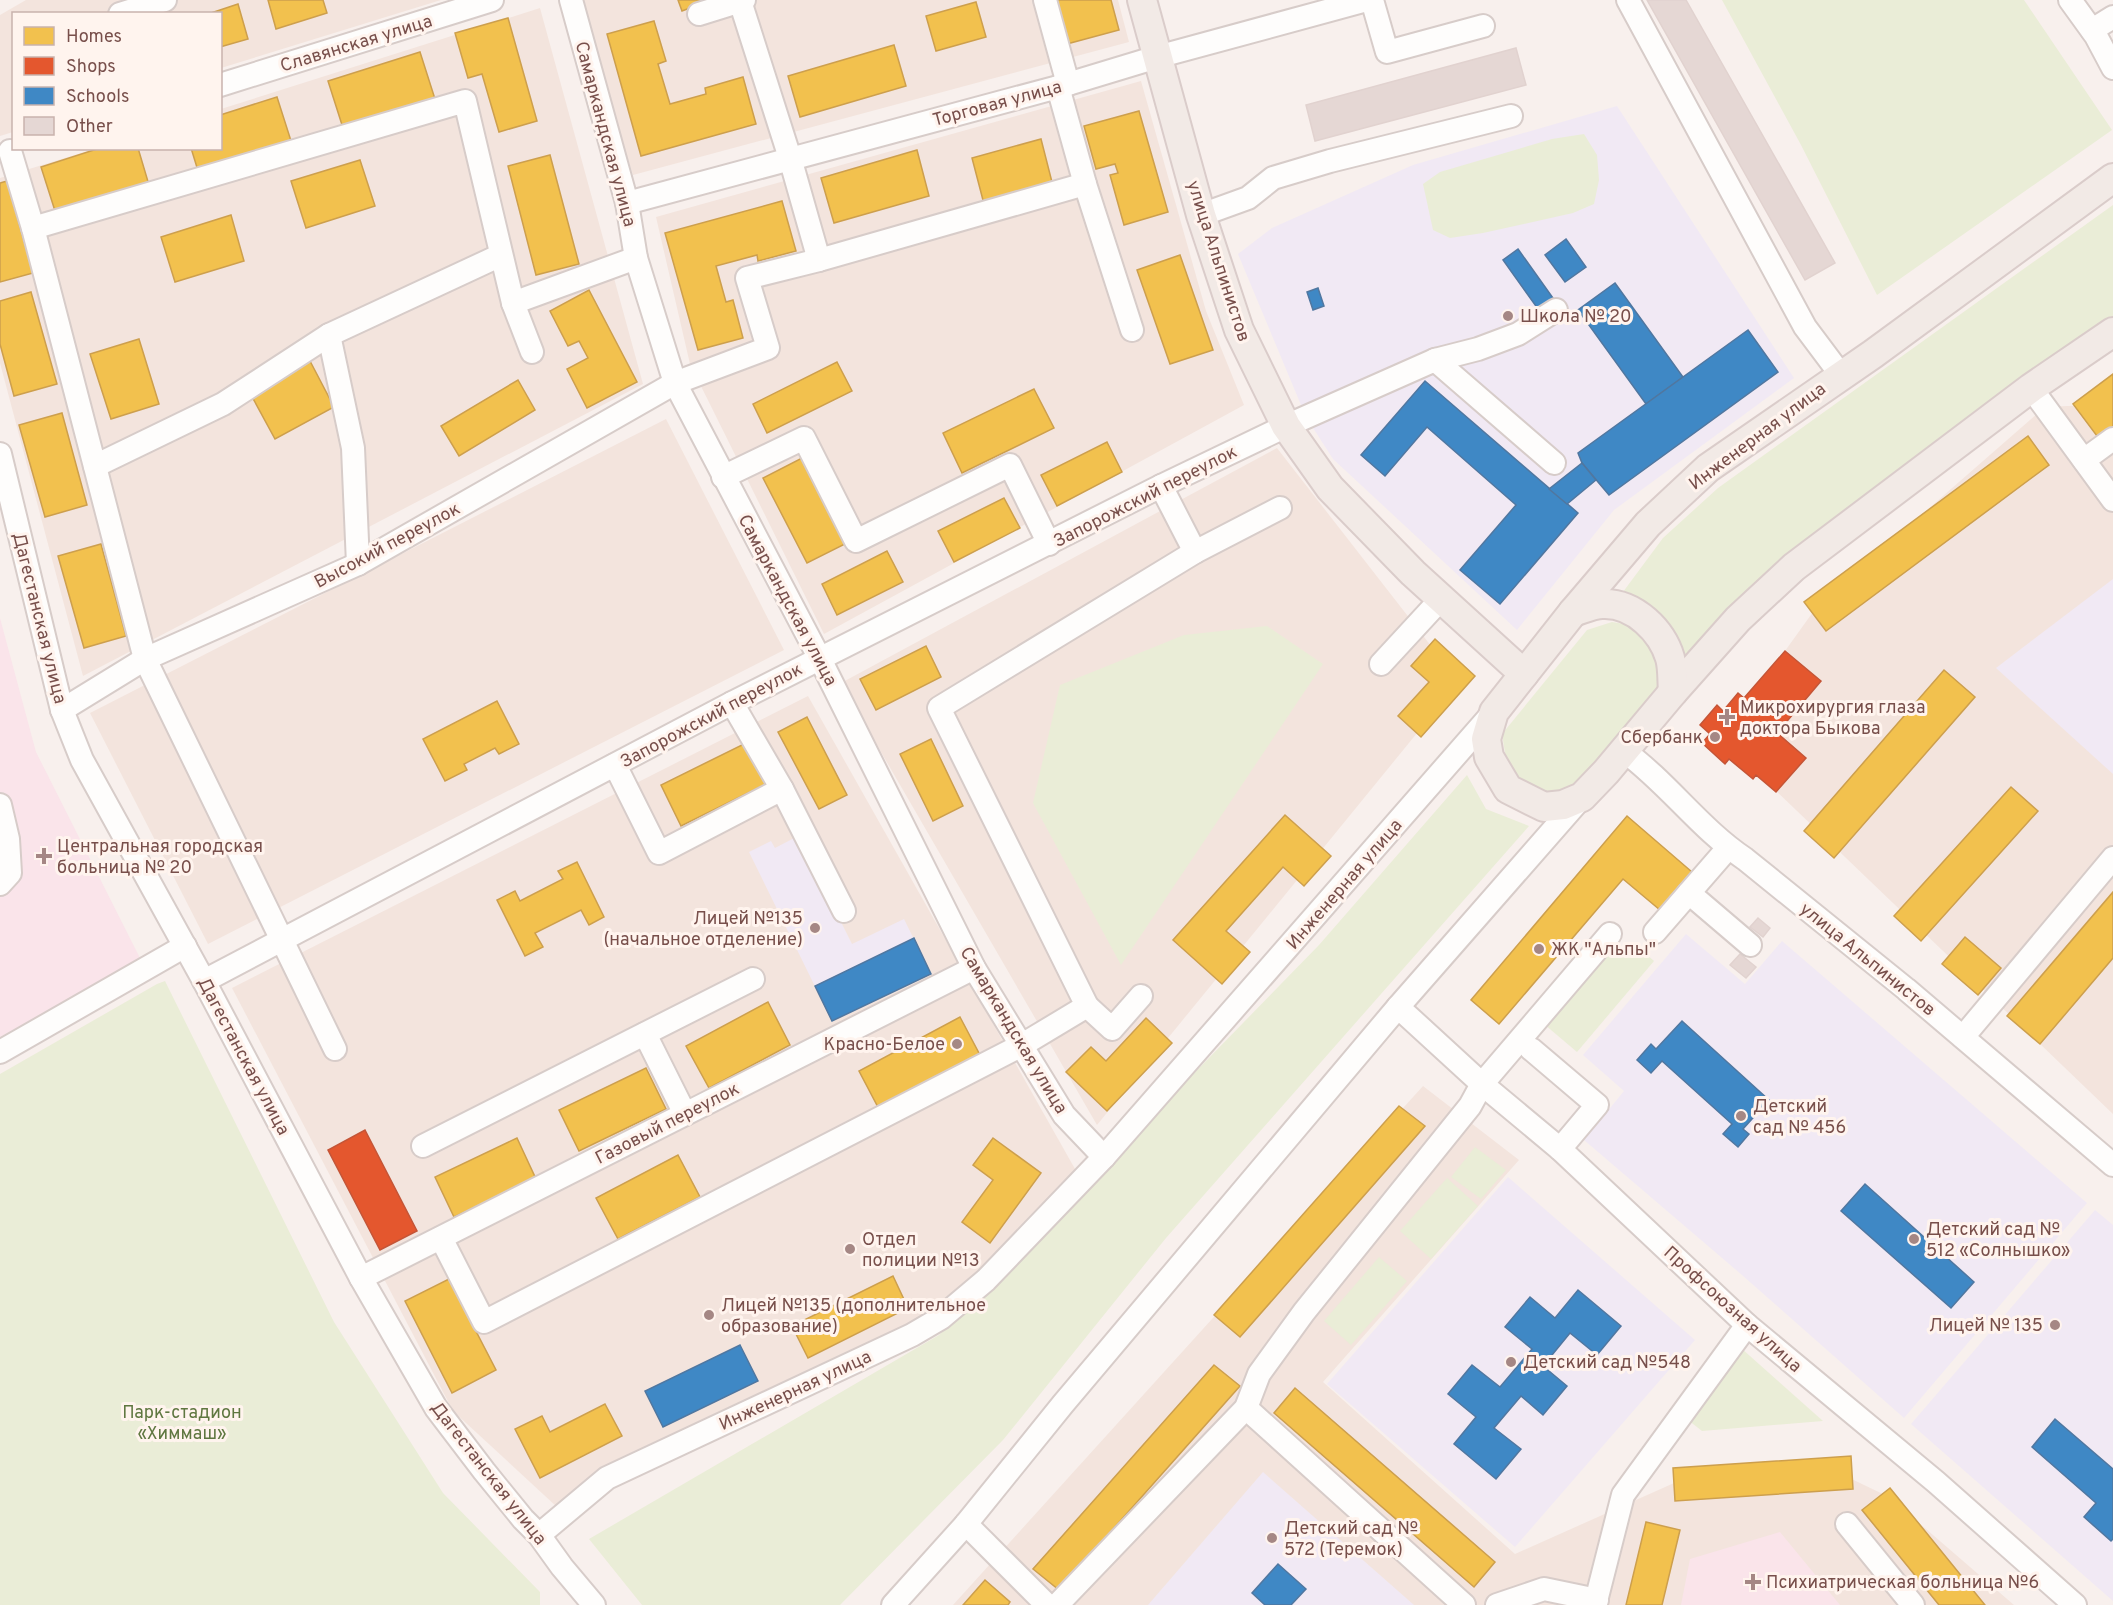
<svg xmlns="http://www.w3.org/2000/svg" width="2113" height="1605" font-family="Overpass,sans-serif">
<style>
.residential{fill:#f3e4dd}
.education{fill:#f1e9f4}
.medical{fill:#fae4ea}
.green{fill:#eaedd7}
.homes{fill:#f2c14e;stroke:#cd9f4d;stroke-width:1.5}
.shops{fill:#e4572e;stroke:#c45537;stroke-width:1.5}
.schools{fill:#3f88c5;stroke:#5077a0;stroke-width:1.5}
.building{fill:#e5d7d4;stroke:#e1d2cf;stroke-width:1.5}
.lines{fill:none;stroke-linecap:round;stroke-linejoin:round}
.minor-casing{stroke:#d7ccc9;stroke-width:26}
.major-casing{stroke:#daccca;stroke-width:32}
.minor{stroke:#fefdfc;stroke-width:22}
.major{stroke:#f2eae6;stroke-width:28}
.poi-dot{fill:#a58784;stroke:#fff4ee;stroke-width:2}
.labels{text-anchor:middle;stroke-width:6;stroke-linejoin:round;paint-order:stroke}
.street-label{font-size:18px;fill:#784f4b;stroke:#fff4ee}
.poi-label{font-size:18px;fill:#784f4b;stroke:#fff4ee;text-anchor:start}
.park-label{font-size:18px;fill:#5f7740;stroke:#fff4ee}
</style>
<rect width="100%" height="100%" fill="#f8f0ed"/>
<!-- residential -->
<g class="residential">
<polygon points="26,0 441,0 221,68 220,14 14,14 13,132 0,136 0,15"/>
<polygon points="577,0 1118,0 1129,42 633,175"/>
<polygon points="540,8 643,384 83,676 0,363 0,178 94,149 220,148 221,109"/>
<polygon points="1141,81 1206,311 1244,405 824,634 690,364 656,217"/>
<polygon points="2113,389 2113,1114 1722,739 1818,605 2045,407 2091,405"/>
<polygon points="666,419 784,650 208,944 90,713"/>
<polygon points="1277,448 1442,660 1462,678 1097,1125 841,683"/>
<polygon points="808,696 1079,1176 931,1317 557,1507 453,1411 232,988"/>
<polygon points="1423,1086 1519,1160 1323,1382 1515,1554 1692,1475 1835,1471 1889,1497 2014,1605 953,1605"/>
</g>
<!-- education -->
<g class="education">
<polygon points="1617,106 1794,378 1614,510 1517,630 1333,459 1306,417 1238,254 1272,228 1413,165"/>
<polygon points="2113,579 2113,774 1996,668"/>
<polygon points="798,836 852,944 904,919 931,974 832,1021 749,852 771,841 775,848"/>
<polygon points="1686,934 1745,984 1782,941 2087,1203 1904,1418 1742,1275 1584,1140 1624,1091 1583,1055"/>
<polygon points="1508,1177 1695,1340 1515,1547 1327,1384"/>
<polygon points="2095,1210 2113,1225 2113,1601 1911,1424"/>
<polygon points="1263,1472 1414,1605 1148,1605"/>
</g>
<!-- medical -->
<g class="medical">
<polygon points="0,618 36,752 141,960 0,1037"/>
<polygon points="1780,1532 1840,1605 1681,1605 1690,1559"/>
</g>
<!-- green -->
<g class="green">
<polygon points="1722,0 2024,0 2112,130 1877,295 1801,145"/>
<polygon points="1584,134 1597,155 1599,180 1594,204 1573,213 1483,233 1450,238 1433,230 1423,184 1440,172 1552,139"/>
<polygon points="2113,205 2113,320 1789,555 1734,602 1685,655 1670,627 1620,596 1663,538 1718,488"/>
<polygon points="1612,622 1631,625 1658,647 1665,673 1658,690 1573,793 1552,799 1518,782 1506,759 1502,734 1587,630"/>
<polygon points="1267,626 1323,664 1121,965 1033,803 1060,685 1184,635"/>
<polygon points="1467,775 1486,809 1529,826 1166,1238 1003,1440 840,1605 642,1605 589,1539 939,1335 1319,945"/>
<polygon points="1638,947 1654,961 1577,1052 1544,1024 1608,948"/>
<polygon points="165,981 334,1322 443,1493 540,1592 540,1605 0,1605 0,1074 157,984"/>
<polygon points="1475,1147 1506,1170 1481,1199 1451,1177"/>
<polygon points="1447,1178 1478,1206 1431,1259 1400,1231"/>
<polygon points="1379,1257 1407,1281 1351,1345 1324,1321"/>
<polygon points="1741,1348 1823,1421 1702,1431 1688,1420"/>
</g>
<!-- homes -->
<g class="homes">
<polygon points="268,0 323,0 327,13 276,29"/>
<polygon points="678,0 711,0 682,11"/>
<polygon points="1057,0 1111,0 1119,30 1063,45 1051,2"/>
<polygon points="976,2 986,37 936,51 926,16"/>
<polygon points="238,4 248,39 220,47 220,14 208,14"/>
<polygon points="508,18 537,121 499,132 482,74 468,78 455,33"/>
<polygon points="654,21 666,61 658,64 670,104 706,94 705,88 743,77 756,124 641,156 607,34"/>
<polygon points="894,45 906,86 800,117 788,76"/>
<polygon points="420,52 435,99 343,128 328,81"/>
<polygon points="277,97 292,144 199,174 191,148 220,148 220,115"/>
<polygon points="1139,111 1168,212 1124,225 1110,175 1118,173 1115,164 1096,169 1084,126"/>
<polygon points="1041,139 1053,186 984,204 972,158"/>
<polygon points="100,148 138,148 149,185 56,214 41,167"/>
<polygon points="917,150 929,196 834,223 821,178"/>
<polygon points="550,155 579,264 536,275 508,166"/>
<polygon points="360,160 375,206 306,228 291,181"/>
<polygon points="7,181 33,273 0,282 0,183"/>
<polygon points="782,201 796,251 758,261 757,255 716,266 726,302 733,300 743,338 698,350 665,233"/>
<polygon points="231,215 244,261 175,282 161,237"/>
<polygon points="1180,255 1213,350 1170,364 1137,270"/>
<polygon points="589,290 637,382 587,408 567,369 588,358 579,341 568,346 550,311"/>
<polygon points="31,292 57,384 14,396 0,344 0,301"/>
<polygon points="139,339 159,404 111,419 90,354"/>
<polygon points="310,361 334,407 275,439 250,393"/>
<polygon points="837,362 852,391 767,433 753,404"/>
<polygon points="2113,374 2113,430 2100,440 2073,404"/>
<polygon points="518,380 535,410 459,456 441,426"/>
<polygon points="1034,389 1054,428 962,473 943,433"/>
<polygon points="62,413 87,505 45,517 19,425"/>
<polygon points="2028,436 2049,465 1826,631 1804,602"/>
<polygon points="1107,442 1122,472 1057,506 1041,475"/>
<polygon points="804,457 847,543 807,563 763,478"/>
<polygon points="1004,498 1020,528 954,562 938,531"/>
<polygon points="101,544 126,636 84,648 58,556"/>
<polygon points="887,551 903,582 837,615 822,584"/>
<polygon points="1435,639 1475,676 1421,737 1398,716 1429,682 1411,666"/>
<polygon points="926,646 941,677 876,710 860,679"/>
<polygon points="1944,670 1975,697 1834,858 1804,831"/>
<polygon points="497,701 519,744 499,754 495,748 464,764 467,770 445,781 423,739"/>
<polygon points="807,717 847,795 819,809 778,732"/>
<polygon points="931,739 963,806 933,821 900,754"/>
<polygon points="748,742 768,783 681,826 661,785"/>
<polygon points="2011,787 2038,811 1921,941 1894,916"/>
<polygon points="1285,815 1331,856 1304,886 1283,867 1226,931 1250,952 1222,984 1173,940"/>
<polygon points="1627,816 1692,872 1660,910 1623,879 1499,1024 1471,1000"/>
<polygon points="577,862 604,917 589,925 581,910 535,933 543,947 525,956 497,900 515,891 520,901 563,879 558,871"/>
<polygon points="2113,892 2113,958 2040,1044 2007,1016"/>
<polygon points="1965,937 2001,968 1978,995 1942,964"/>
<polygon points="768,1002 790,1045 709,1088 686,1046"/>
<polygon points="960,1017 981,1057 880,1111 859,1071"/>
<polygon points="1146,1018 1172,1043 1107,1111 1066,1072 1091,1047 1106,1061"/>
<polygon points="646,1068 666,1109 579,1151 559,1110"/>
<polygon points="1399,1106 1425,1126 1240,1337 1214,1315"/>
<polygon points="517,1138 536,1179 454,1217 435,1177"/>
<polygon points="993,1138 1041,1173 990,1243 962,1222 993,1180 973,1165"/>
<polygon points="678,1155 700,1197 618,1239 596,1198"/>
<polygon points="893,1276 908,1308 808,1358 792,1326"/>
<polygon points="449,1279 496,1370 452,1393 405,1301"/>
<polygon points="1214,1365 1240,1386 1059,1590 1033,1569"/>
<polygon points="1295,1388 1495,1562 1474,1587 1274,1413"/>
<polygon points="605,1404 622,1436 540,1478 515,1429 542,1416 550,1432"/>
<polygon points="1851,1456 1853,1489 1675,1501 1673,1468"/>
<polygon points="1890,1488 1985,1605 1939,1605 1862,1510"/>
<polygon points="1646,1522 1680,1530 1662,1605 1626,1605"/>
<polygon points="985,1580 1010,1602 1008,1605 963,1605"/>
</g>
<!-- shops -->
<g class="shops">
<polygon points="1785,651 1821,681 1777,733 1806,758 1776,792 1756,775 1753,779 1729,759 1725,764 1702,743 1710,734 1700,725 1717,705 1723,711 1738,693 1744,698"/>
<polygon points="365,1130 417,1231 380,1250 328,1150"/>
</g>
<!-- schools -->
<g class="schools">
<polygon points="1566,239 1586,267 1565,282 1545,255"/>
<polygon points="1518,249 1553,298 1538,309 1503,260"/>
<polygon points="1615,283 1683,377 1646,404 1578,310"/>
<polygon points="1318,288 1324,306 1313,310 1307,292"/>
<polygon points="1748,330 1778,372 1609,495 1582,463 1578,453"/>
<polygon points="1425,381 1578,513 1500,604 1460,570 1516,505 1427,427 1385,476 1361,455"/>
<polygon points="1582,463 1596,480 1567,504 1549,489"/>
<polygon points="914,938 931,974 832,1021 815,986"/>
<polygon points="1682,1021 1769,1100 1743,1129 1749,1134 1738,1147 1723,1134 1732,1124 1662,1061 1651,1073 1637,1060 1651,1044 1656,1049"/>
<polygon points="1865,1184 1974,1282 1951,1308 1841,1211"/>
<polygon points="1578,1290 1621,1326 1597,1355 1570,1333 1543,1366 1567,1386 1543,1415 1521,1396 1494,1428 1521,1449 1496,1479 1454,1444 1476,1417 1448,1394 1472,1365 1500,1387 1532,1349 1505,1327 1530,1297 1555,1318"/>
<polygon points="740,1345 758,1381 663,1427 645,1391"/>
<polygon points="2055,1419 2113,1469 2113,1539 2111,1541 2084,1517 2096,1503 2032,1447"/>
<polygon points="1278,1564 1306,1589 1291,1605 1265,1605 1252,1593"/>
</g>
<!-- building -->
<g class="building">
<polygon points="1647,0 1686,0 1835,263 1805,280"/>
<polygon points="1516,48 1526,85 1315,141 1306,105"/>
<polygon points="1758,918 1770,928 1763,937 1750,927"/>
<polygon points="1740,954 1756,967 1746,978 1730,965"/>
</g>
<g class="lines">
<defs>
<g id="minor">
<polyline points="571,0 627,203 636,258 675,383 820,659 974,968 1064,1115 1104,1157"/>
<polyline points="1045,0 1068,84"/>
<polyline points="1372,0 1387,52 1483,26"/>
<polyline points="1628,0 1805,327 1841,375"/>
<polyline points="2070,0 2096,36 2113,68"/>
<polyline points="740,1 790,158 819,260"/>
<polyline points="120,14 165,0"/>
<polyline points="699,14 744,0"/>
<polyline points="2092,30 2113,17"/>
<polyline points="220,85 492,0"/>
<polyline points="1058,87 1085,184 1132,330"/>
<polyline points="10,151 33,228 145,659 335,1049"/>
<polyline points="627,203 1058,87 1157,57 1367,0"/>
<polyline points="1201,215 1248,198 1273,178 1330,161 1511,116"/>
<polyline points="33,228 465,101 513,303 532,352"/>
<polyline points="513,303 636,258"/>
<polyline points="329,335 353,448 358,564"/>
<polyline points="1435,360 1478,349 1518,334 1556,310"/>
<polyline points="2031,388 2113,500"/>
<polyline points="0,454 62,710 82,760 204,981 361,1278 436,1408 484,1471 523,1519 539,1535 562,1567 594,1605"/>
<polyline points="2084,460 2113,439"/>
<polyline points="95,466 223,404 329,335 501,255"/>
<polyline points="723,477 804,438 856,541 1010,465 1049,544"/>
<polyline points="1161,486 1195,552"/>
<polyline points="1381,664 1441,599"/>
<polyline points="732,703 782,789"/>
<polyline points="62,710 145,659 358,564 675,383 768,348 747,278 819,260 1085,184"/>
<path d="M1624,751C1668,783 1700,829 1745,859L1906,989L2113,1165"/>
<polyline points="615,765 659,853 782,789 844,911"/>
<polyline points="0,805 8,839 10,873 0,884"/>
<polyline points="1689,893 1750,945"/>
<polyline points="1655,932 1728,848"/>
<polyline points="204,981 732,703 1161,486 1286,426 1435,360 1554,463"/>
<polyline points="1087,1006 1112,1029 1141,996"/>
<polyline points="1398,1007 1482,1084 1560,1149 1747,1325 1936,1482 2075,1605"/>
<polyline points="645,1034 685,1114"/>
<polyline points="1963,1037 2113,858"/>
<polyline points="1531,1049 1597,1105 1560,1149"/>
<polyline points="0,1052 185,946"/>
<polyline points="423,1146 753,979"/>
<polyline points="441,1238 484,1322 1022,1045 1087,1006 939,708 1195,552 1280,508"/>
<polyline points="361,1278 974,968"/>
<polyline points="1246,1408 1464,1605"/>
<polyline points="966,1524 1047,1605"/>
<polyline points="1847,1524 1913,1605"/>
<polyline points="539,1535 607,1478 912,1335 941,1318 986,1280 1104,1157 1491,715"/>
<polyline points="893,1605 966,1524 1063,1404 1398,1007 1582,797"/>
<polyline points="1057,1605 1246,1408 1259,1374 1304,1312 1470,1106 1482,1084 1610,934"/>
<polyline points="1497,1605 1544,1589 1597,1600"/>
<polyline points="1595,1605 1623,1495 1747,1325"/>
</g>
<g id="major">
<polyline points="1142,0 1201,215 1239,330 1286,426 1330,488 1413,573 1524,674"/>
<polyline points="2113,178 1873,354 1708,468 1648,524 1573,612 1494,712 1486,739 1489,757 1508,789 1544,807 1563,805 1582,797 1606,772 1673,692 1738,619 1794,567 2031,388 2113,332"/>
<path d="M1573,612C1583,609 1595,603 1605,604C1635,604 1662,631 1670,658C1673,668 1672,681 1673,692"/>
</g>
</defs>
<!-- minor casing -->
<use href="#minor" class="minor-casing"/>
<!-- major casing -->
<use href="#major" class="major-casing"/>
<!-- minor -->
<use href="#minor" class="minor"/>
<!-- major -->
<use href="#major" class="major"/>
</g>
<!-- markers -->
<g class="poi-dot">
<circle cx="1508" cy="316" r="6"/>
<path d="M1724 708h6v6h6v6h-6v6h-6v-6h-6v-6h6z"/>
<circle cx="1715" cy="737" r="6"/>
<path d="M41 847h6v6h6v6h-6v6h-6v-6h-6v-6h6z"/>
<circle cx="815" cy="928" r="6"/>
<circle cx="1539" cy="949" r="6"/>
<circle cx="957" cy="1044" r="6"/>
<circle cx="1741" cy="1116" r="6"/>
<circle cx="1914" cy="1239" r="6"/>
<circle cx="850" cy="1249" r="6"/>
<circle cx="709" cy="1315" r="6"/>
<circle cx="2055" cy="1325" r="6"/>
<circle cx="1511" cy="1362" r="6"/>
<circle cx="1272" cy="1538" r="6"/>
<path d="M1750 1573h6v6h6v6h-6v6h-6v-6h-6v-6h6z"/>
</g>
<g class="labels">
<!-- street labels -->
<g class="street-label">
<text transform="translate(356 43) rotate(-17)" y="6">Славянская улица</text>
<text transform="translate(997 103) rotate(-15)" y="6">Торговая улица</text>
<text transform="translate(606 134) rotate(75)" y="6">Самаркандская улица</text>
<text transform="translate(1219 261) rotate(72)" y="6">улица Альпинистов</text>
<text transform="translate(1757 436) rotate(-37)" y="6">Инженерная улица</text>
<text transform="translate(1145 496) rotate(-27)" y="6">Запорожский переулок</text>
<text transform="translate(387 545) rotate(-28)" y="6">Высокий переулок</text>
<text transform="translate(788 600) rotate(62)" y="6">Самаркандская улица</text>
<text transform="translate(40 618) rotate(76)" y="6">Дагестанская улица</text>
<text transform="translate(711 715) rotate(-28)" y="6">Запорожский переулок</text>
<text transform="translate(1344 884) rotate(-49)" y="6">Инженерная улица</text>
<text transform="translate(1868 959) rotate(39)" y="6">улица Альпинистов</text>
<text transform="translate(1014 1030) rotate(59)" y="6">Самаркандская улица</text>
<text transform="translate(244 1056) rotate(62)" y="6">Дагестанская улица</text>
<text transform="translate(667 1123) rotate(-27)" y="6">Газовый переулок</text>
<text transform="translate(1733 1309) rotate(42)" y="6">Профсоюзная улица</text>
<text transform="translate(795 1390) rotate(-25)" y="6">Инженерная улица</text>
<text transform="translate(489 1473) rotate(52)" y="6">Дагестанская улица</text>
</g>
<!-- poi labels -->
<g class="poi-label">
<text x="1520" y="322">Школа № 20</text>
<text x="1740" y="713">Микрохирургия глаза<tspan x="1740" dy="21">доктора Быкова</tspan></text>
<text x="1703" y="743" text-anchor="end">Сбербанк</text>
<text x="57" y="852">Центральная городская<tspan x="57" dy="21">больница № 20</tspan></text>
<text x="803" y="924" text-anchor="end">Лицей №135<tspan x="803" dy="21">(начальное отделение)</tspan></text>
<text x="1551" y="955">ЖК "Альпы"</text>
<text x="945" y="1050" text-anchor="end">Красно-Белое</text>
<text x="1753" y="1112">Детский<tspan x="1753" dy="21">сад № 456</tspan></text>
<text x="1926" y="1235">Детский сад №<tspan x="1926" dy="21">512 «Солнышко»</tspan></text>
<text x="862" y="1245">Отдел<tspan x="862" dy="21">полиции №13</tspan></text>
<text x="721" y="1311">Лицей №135 (дополнительное<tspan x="721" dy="21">образование)</tspan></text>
<text x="2043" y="1331" text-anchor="end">Лицей № 135</text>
<text x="1523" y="1368">Детский сад №548</text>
<text x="1284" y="1534">Детский сад №<tspan x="1284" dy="21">572 (Теремок)</tspan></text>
<text x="1766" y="1588">Психиатрическая больница №6</text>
</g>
<!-- park labels -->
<g class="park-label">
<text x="182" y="1418">Парк-стадион<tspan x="182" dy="21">«Химмаш»</tspan></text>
</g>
</g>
<!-- legend -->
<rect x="12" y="12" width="210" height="138" fill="#fff4ee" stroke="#c9b2ad" stroke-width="1.5"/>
<rect x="24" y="27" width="30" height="18" fill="#f2c14e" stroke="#c9b2ad" stroke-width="1.5"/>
<text x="66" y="42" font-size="18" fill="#784f4b">Homes</text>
<rect x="24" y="57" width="30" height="18" fill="#e4572e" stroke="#c9b2ad" stroke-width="1.5"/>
<text x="66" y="72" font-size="18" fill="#784f4b">Shops</text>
<rect x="24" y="87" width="30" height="18" fill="#3f88c5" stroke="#c9b2ad" stroke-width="1.5"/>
<text x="66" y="102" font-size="18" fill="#784f4b">Schools</text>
<rect x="24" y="117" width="30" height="18" fill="#e5d7d4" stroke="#c9b2ad" stroke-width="1.5"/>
<text x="66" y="132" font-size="18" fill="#784f4b">Other</text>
</svg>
